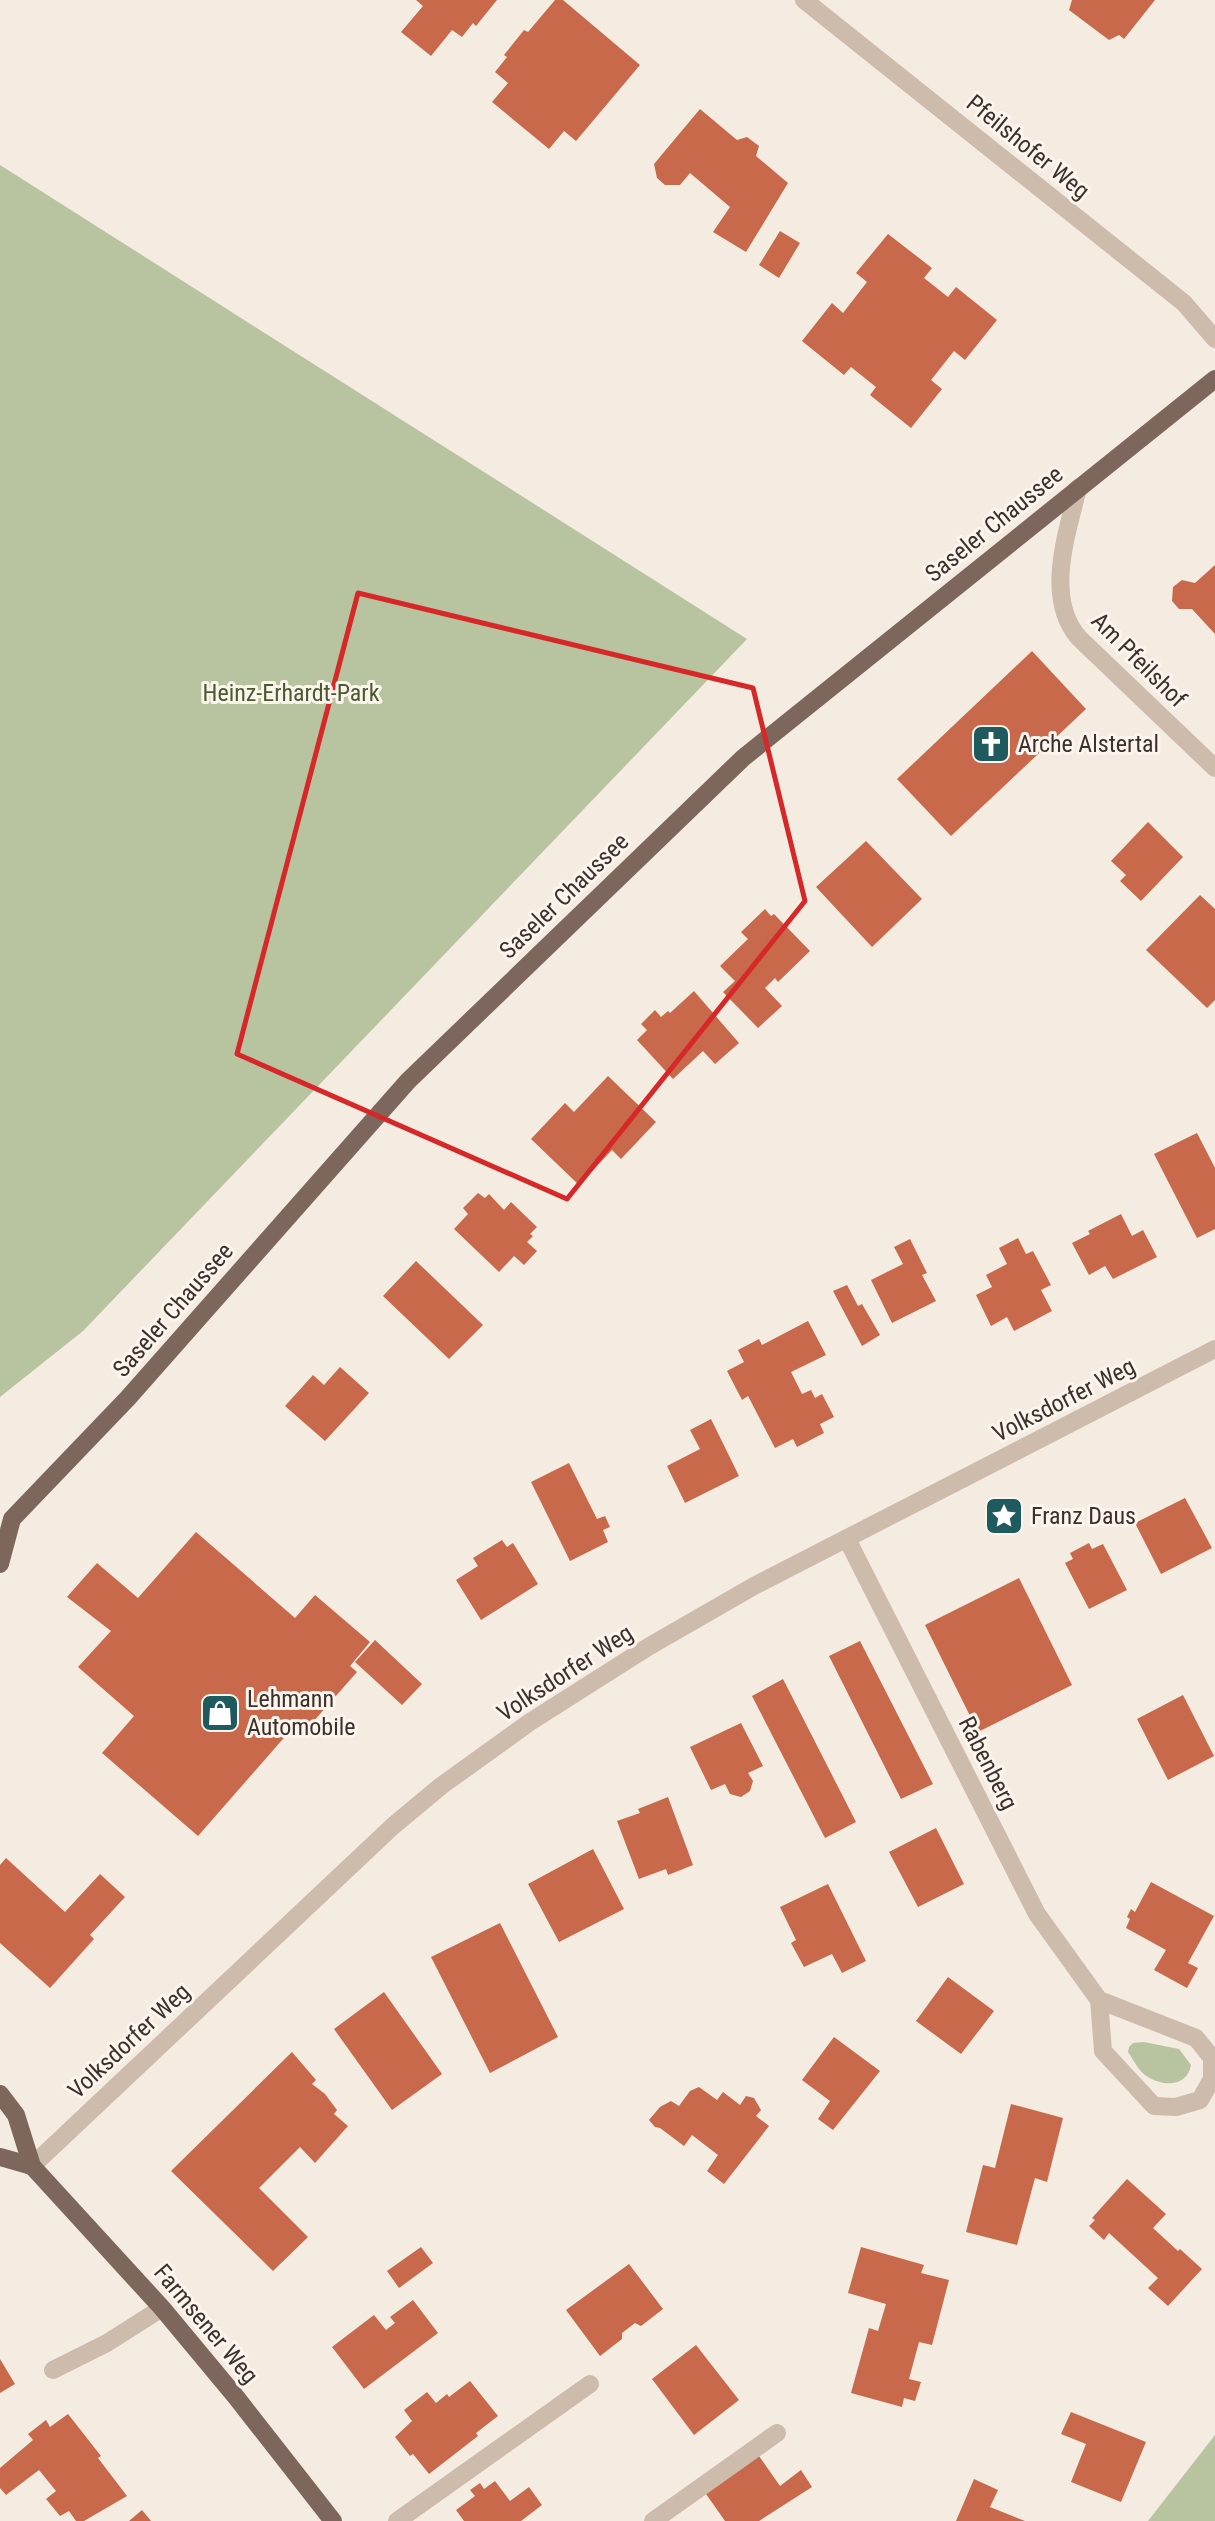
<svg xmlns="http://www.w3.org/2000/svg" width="1215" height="2521" font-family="'Roboto Condensed',sans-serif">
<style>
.green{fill:#b8c4a0}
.building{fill:#c8694b}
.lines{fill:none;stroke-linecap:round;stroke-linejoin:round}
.minor{stroke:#cdbbac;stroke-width:18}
.major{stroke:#7d675c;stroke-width:18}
.marked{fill:none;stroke:#d62828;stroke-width:5;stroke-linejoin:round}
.labels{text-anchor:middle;stroke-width:6;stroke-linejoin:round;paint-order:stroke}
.street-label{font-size:24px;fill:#3b302b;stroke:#fbf5ee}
.park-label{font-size:24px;fill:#4a5a2e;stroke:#fbf5ee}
.poi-label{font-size:24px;fill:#3b302b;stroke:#fbf5ee;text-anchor:start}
</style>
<rect width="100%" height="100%" fill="#f4ebe1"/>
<!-- green -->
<g class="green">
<polygon points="0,165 747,639 83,1331 0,1397"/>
<path d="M1144,2042L1179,2049L1191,2065C1187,2088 1161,2087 1145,2075C1138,2070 1133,2059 1128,2052L1129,2047L1133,2043Z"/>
<polygon points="1215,2435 1215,2521 1148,2521"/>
</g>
<!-- building -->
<g class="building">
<polygon points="416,0 497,0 476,26 473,23 462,37 452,30 431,56 401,32 423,6"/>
<polygon points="555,0 563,0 640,65 576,141 564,131 549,149 492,102 508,83 495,72 507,57 504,55 524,30 528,32"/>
<polygon points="1072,0 1155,0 1124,39 1119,35 1109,40 1069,10"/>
<polygon points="700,109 737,140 747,137 759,146 756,156 788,183 746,252 713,232 730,207 690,173 680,185 665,185 657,178 654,164"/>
<polygon points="780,231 800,243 779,278 759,265"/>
<polygon points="888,234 932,268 924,278 948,297 956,287 997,320 965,360 954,351 931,380 942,389 911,428 870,395 876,387 851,367 844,375 802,341 832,303 843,313 867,282 856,273"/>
<polygon points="1215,565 1215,634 1192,609 1179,609 1172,601 1173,587 1182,580 1195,583"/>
<polygon points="1032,651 1086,709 951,836 897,779"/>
<polygon points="1148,822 1183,857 1141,901 1120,881 1126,875 1111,861"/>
<polygon points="866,841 922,899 872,947 816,887"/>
<polygon points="1200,895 1215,909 1215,1000 1207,1008 1146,950"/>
<polygon points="765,909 771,916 774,914 810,951 778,982 775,978 765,988 782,1006 758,1028 723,992 735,981 720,966 748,939 741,932"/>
<polygon points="694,991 739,1043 715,1064 703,1051 673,1079 637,1040 647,1030 641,1024 655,1010 661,1017 668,1011 670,1013"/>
<polygon points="608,1076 656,1122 621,1159 612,1150 579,1185 531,1139 565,1103 574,1112"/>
<polygon points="1197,1133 1215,1168 1215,1229 1197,1238 1154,1154"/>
<polygon points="478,1193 485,1198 489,1194 504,1210 511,1202 537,1227 530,1234 533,1236 527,1242 537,1251 524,1265 514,1256 499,1272 454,1229 468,1214 463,1208"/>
<polygon points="1121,1214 1132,1236 1143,1230 1157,1257 1113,1279 1105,1266 1089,1275 1072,1243 1090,1234 1088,1231"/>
<polygon points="1018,1238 1026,1254 1033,1251 1051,1285 1041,1290 1052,1311 1014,1331 1007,1317 991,1326 976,1295 992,1287 986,1275 1007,1264 999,1248"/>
<polygon points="910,1239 927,1273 922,1275 936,1301 892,1323 871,1280 903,1264 894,1247"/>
<polygon points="416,1261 483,1325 449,1359 383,1296"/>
<polygon points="847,1285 858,1306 862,1304 880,1335 862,1346 833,1291"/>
<polygon points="808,1321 826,1355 791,1372 802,1394 811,1390 815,1398 822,1394 834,1417 820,1424 824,1433 797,1447 793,1439 775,1448 748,1396 742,1400 727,1371 744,1362 738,1350 759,1339 762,1345"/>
<polygon points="340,1367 369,1393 325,1441 285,1406 313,1375 324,1385"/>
<polygon points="711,1419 739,1476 685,1503 667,1466 700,1449 690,1430"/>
<polygon points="569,1463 597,1519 605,1516 610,1527 603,1530 608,1542 570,1561 531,1482"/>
<polygon points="1185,1498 1212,1548 1161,1574 1135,1523"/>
<polygon points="196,1532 295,1618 315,1595 370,1642 350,1666 357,1672 305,1731 296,1724 198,1836 102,1753 134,1716 78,1667 111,1631 67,1597 97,1563 138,1598"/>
<polygon points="502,1540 507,1547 513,1543 538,1584 481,1620 456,1580 478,1566 473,1558"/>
<polygon points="1089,1543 1092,1549 1103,1544 1127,1590 1089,1609 1065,1563 1073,1559 1070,1553"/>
<polygon points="1019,1578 1072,1685 978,1732 925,1625"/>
<polygon points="375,1640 422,1684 402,1705 355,1662"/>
<polygon points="860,1641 933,1784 901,1799 829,1656"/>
<polygon points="783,1679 856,1822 825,1838 752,1696"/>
<polygon points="1183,1695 1214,1756 1168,1780 1137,1719"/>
<polygon points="741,1723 763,1766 748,1773 753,1781 750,1791 741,1797 730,1794 725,1784 711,1790 690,1747"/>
<polygon points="668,1797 693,1865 668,1875 666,1869 639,1879 617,1821 640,1813 638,1809"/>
<polygon points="936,1828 964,1884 918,1907 889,1852"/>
<polygon points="593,1849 624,1909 559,1942 528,1884"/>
<polygon points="6,1858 65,1912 100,1874 125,1897 90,1935 94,1939 50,1988 0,1943 0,1865"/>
<polygon points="1151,1882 1214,1916 1188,1963 1198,1968 1187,1988 1154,1970 1166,1950 1126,1928 1130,1919 1127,1917 1131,1909 1135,1912"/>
<polygon points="828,1884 866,1961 842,1973 832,1954 804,1967 791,1943 796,1940 780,1907"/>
<polygon points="500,1923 558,2037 490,2073 431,1957"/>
<polygon points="948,1977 994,2011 961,2054 916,2021"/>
<polygon points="384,1992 442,2074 392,2110 334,2029"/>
<polygon points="834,2037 880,2071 833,2130 818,2119 830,2101 802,2080"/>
<polygon points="292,2052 316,2080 312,2084 325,2094 337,2110 334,2114 348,2126 315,2163 300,2147 259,2188 308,2237 273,2271 171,2171"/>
<polygon points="699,2087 717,2100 723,2092 740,2105 746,2096 754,2098 761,2110 756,2116 769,2126 724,2184 707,2171 718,2155 692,2135 684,2146 660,2128 655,2127 649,2120 660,2107 671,2101 679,2106 690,2091"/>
<polygon points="1011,2104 1063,2118 1047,2182 1035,2178 1017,2245 966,2232 983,2165 995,2168"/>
<polygon points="1127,2179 1166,2214 1153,2228 1178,2251 1180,2249 1202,2269 1168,2306 1148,2288 1158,2278 1109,2233 1104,2240 1089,2226 1095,2220 1092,2218"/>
<polygon points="421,2247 433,2263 399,2288 387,2271"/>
<polygon points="861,2247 924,2265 921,2273 949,2280 932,2345 919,2342 909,2379 921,2382 915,2401 904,2398 902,2407 851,2393 869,2328 878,2331 886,2304 848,2293"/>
<polygon points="629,2264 663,2309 641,2326 635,2323 622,2333 622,2339 600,2356 566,2310"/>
<polygon points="413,2300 438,2333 364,2389 332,2347 374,2315 386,2330 395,2323 390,2317"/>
<polygon points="696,2345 739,2400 694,2435 652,2379"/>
<polygon points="0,2359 15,2384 0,2393"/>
<polygon points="470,2381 498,2416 476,2433 478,2436 429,2474 413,2454 410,2456 395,2437 412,2421 404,2410 427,2392 436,2403 447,2394 449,2397"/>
<polygon points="1071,2412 1146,2442 1121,2502 1071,2482 1086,2444 1061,2434"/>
<polygon points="68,2414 101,2456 98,2458 127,2496 84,2521 76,2521 69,2511 60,2516 46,2499 56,2491 39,2470 6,2495 0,2488 0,2468 33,2440 28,2434 46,2420 50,2427"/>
<polygon points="759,2456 780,2486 801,2470 812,2487 759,2521 725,2521 706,2494"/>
<polygon points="974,2479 998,2490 990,2507 1025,2521 956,2521"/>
<polygon points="495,2481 510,2501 529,2487 542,2505 521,2521 464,2521 456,2510 475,2496 470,2490 480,2483 484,2489"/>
<polygon points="142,2510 151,2521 129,2521"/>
</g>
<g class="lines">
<!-- minor -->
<g class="minor">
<polyline points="804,0 1184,303 1215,339"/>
<path d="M1078,488C1067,534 1044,598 1079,638L1215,768"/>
<polyline points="847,1539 1037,1914 1099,2000 1103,2051 1154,2106 1176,2107 1200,2100 1212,2079 1212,2058 1196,2038 1099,2000"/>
<polyline points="32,2166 393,1826 441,1786 530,1722 648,1647 754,1586 1215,1349"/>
<polyline points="53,2370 107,2343 162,2308"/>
<polyline points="397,2521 590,2384"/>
<polyline points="653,2521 777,2433"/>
</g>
<!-- major -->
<g class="major">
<polyline points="0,1564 12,1519 128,1398 408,1081 743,758 1215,379"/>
<polyline points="0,2094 16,2115 32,2166 162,2308 236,2397 333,2521"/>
<polyline points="0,2157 32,2166"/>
</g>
</g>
<!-- marked area -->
<path class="marked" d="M358,593L753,688L805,901L567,1199L237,1054Z"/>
<!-- icons -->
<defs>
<symbol id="church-square" viewBox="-11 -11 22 22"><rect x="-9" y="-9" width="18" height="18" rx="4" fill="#1f5a5e" stroke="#fbf5ee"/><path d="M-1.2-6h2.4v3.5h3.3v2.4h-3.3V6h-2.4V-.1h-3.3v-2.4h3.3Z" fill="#fff"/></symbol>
<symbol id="sight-square" viewBox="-11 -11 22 22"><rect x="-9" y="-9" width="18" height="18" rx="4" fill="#1f5a5e" stroke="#fbf5ee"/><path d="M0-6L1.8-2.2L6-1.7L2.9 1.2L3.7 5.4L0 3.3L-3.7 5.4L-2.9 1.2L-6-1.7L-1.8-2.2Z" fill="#fff"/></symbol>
<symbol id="shop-square" viewBox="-11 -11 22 22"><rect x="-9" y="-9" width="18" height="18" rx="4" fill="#1f5a5e" stroke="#fbf5ee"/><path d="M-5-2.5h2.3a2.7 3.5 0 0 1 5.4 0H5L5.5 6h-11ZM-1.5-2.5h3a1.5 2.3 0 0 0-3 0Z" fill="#fff"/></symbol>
</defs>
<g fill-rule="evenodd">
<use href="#church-square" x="969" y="722" width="44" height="44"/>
<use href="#sight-square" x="982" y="1494" width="44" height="44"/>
<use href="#shop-square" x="198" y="1691" width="44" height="44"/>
</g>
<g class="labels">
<!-- street labels -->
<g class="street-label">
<text transform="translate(1028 147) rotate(39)" y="8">Pfeilshofer Weg</text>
<text transform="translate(994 524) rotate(-39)" y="8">Saseler Chaussee</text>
<text transform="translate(1139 660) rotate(45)" y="8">Am Pfeilshof</text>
<text transform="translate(564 896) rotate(-44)" y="8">Saseler Chaussee</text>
<text transform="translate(173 1310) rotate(-49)" y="8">Saseler Chaussee</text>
<text transform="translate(1064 1400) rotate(-27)" y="8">Volksdorfer Weg</text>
<text transform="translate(565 1673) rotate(-33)" y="8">Volksdorfer Weg</text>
<text transform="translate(988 1763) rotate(63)" y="8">Rabenberg</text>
<text transform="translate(129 2041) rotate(-43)" y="8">Volksdorfer Weg</text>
<text transform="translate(206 2324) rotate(50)" y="8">Farmsener Weg</text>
</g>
<!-- park labels -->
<g class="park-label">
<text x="291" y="701">Heinz-Erhardt-Park</text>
</g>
<!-- poi labels -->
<g class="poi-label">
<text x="1018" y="752">Arche Alstertal</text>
<text x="1031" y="1524">Franz Daus</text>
<text x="247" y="1707">Lehmann<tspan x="247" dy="28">Automobile</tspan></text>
</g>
</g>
</svg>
